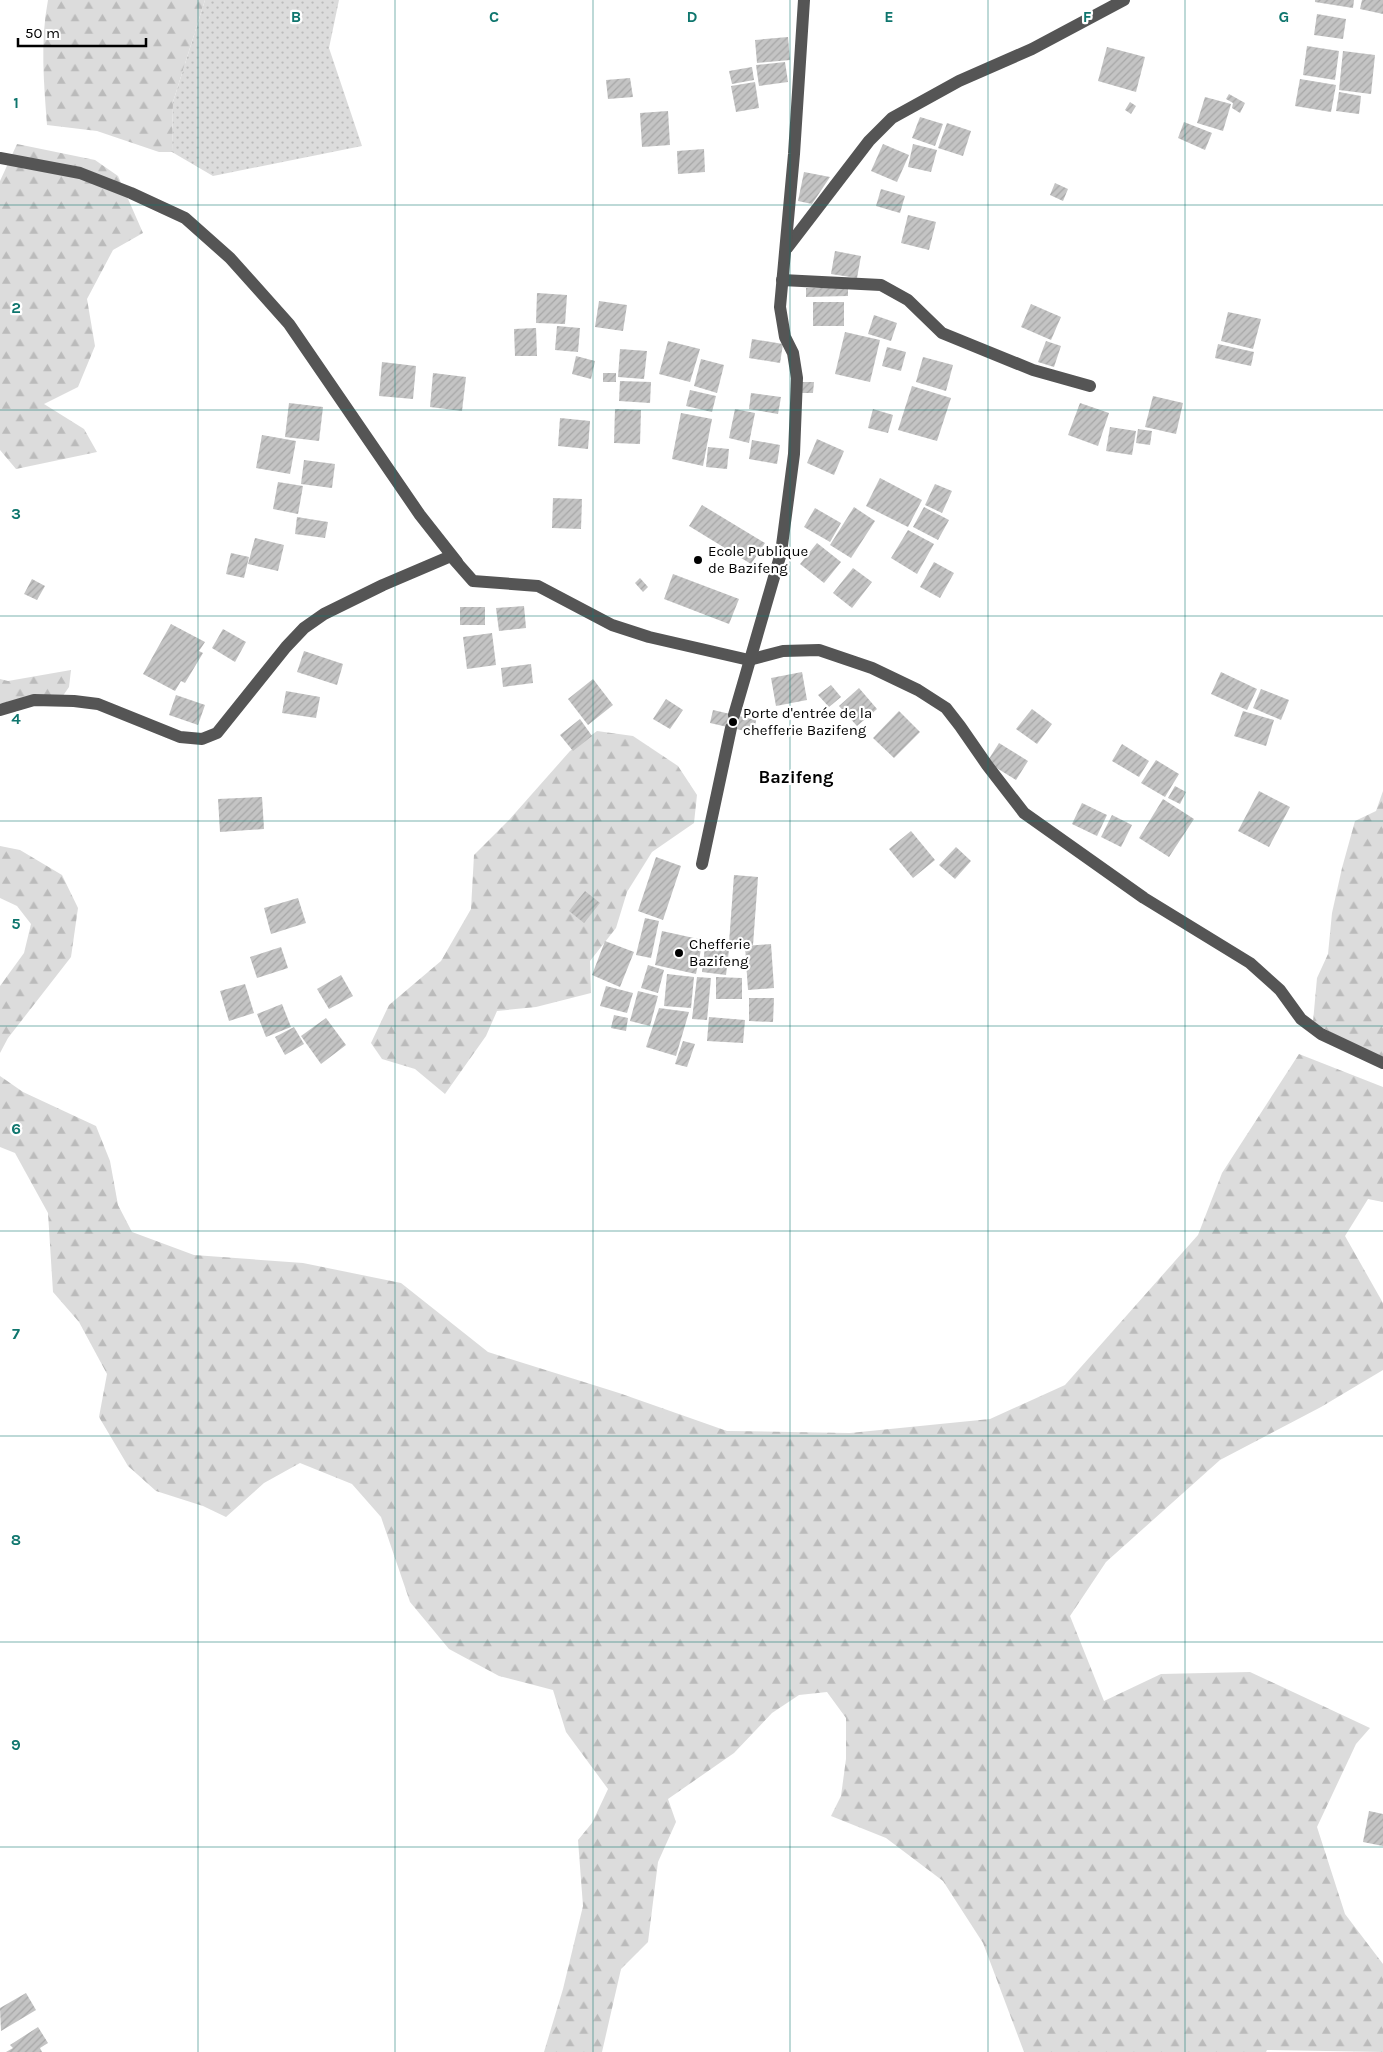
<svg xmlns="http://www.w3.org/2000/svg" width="1383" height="2052" font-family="Karla,sans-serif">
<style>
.grass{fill:url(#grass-dots)}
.forest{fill:url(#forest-firs)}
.building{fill:url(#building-hatch)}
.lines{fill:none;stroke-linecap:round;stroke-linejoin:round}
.minor{stroke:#555;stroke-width:12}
.grid{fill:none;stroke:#0f766e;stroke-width:1;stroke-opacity:0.55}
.poi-dot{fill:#000;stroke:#fff;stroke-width:2}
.labels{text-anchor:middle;stroke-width:4.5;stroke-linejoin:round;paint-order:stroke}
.poi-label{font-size:15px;fill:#000;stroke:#fff;text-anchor:start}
.quarter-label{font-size:18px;font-weight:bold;fill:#000;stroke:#fff}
.grid-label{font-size:16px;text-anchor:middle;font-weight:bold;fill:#0f766e;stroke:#fff;stroke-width:4.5;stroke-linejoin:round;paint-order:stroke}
</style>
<defs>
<pattern id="grass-dots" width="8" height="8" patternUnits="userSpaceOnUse" patternTransform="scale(1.25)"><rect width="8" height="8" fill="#dcdcdc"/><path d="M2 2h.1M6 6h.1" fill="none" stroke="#bbb" stroke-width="1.8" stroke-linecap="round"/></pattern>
<pattern id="forest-firs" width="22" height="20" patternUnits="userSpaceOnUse" patternTransform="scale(1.25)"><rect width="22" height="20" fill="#dcdcdc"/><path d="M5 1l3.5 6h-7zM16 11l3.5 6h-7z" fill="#bbb"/></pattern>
<pattern id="building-hatch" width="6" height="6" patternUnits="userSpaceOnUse" patternTransform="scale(1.25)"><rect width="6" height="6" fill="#c4c4c4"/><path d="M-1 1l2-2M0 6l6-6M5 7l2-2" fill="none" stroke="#a7a7a7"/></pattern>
</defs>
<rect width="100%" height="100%" fill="#fff"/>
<!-- grass -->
<polygon class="grass" points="205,0 339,0 329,48 362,146 213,176 172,152 173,102"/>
<!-- forest -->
<g class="forest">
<path d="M48,0H205L173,102L172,152H159L97,131L47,125C44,84 40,41 48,0Z"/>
<polygon points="17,144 95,160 118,176 143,233 113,250 87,299 95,346 78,387 44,404 84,429 97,452 16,469 0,450 0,181"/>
<polygon points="71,670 69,687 58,703 0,703 0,679 8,681"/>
<polygon points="597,731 633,736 678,766 697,795 694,823 652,852 627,892 616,928 590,961 591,993 536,1007 497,1011 486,1036 445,1094 415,1069 382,1059 371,1043 389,1005 441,961 471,909 474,855 509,820 570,751"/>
<polygon points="1383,791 1383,1057 1344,1040 1313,1022 1317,978 1328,954 1332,913 1342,868 1355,821 1376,811"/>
<polygon points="0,846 20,850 62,875 78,908 71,957 8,1038 0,1053 0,986 24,953 31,924 17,906 0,898"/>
<polygon points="1299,1054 1383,1087 1383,1202 1368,1199 1345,1236 1383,1303 1383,1370 1321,1407 1220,1460 1106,1562 1070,1616 1104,1701 1161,1674 1250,1672 1370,1728 1356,1744 1317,1827 1345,1914 1383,1964 1383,2052 1267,2050 1266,2052 1024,2052 983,1943 943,1881 886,1838 831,1816 841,1796 846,1759 846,1718 827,1692 799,1695 772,1713 734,1753 668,1799 676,1822 658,1862 648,1942 621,1969 602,2052 544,2052 563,1989 583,1906 578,1840 592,1823 608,1789 566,1732 553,1690 499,1676 449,1649 410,1602 381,1517 352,1484 300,1463 264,1483 226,1517 203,1506 156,1491 128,1466 99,1417 107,1374 79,1322 53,1292 48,1213 15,1153 0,1147 0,1076 23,1092 96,1126 110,1161 118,1205 132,1232 194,1255 303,1263 401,1283 488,1352 619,1393 727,1431 850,1433 990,1419 1065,1385 1198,1235 1222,1173"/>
</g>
<!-- building -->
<g class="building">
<polygon points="1315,0 1354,0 1353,8 1315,2"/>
<polygon points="1362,0 1383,0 1383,14 1360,9"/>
<polygon points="1317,14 1346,19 1343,39 1314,35"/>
<polygon points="788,37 790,60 757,63 755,40"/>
<polygon points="1307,46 1339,51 1335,80 1303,75"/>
<polygon points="1107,47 1145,57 1136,92 1098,81"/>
<polygon points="1343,51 1375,55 1371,94 1339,90"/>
<polygon points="785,62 788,82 759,86 756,65"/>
<polygon points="752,67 754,80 732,84 729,71"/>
<polygon points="630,78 633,97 608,99 606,80"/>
<polygon points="1300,79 1336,85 1331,112 1295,106"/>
<polygon points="755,82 759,108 736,112 731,86"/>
<polygon points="1339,92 1361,96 1359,114 1336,111"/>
<polygon points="1229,94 1245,103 1240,113 1232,108 1233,103 1226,99"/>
<polygon points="1205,97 1231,104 1223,131 1197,123"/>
<polygon points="1130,102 1136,106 1131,114 1125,110"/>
<polygon points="668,111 670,145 642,147 640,113"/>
<polygon points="920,117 943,124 935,146 912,138"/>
<polygon points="1184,122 1212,133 1205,150 1178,138"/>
<polygon points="947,123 971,131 963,156 938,148"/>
<polygon points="883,144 909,155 897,182 871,171"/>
<polygon points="913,144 937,150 931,172 908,167"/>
<polygon points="704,149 705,172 678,174 677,151"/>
<polygon points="804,172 830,177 812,204 798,201"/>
<polygon points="1055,183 1068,189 1063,201 1050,195"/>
<polygon points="881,189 905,196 900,213 876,206"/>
<polygon points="908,215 936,222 929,250 901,243"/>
<polygon points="835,251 861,256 857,278 831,274"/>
<polygon points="806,288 848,288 848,296 806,297"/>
<polygon points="537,293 567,295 565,324 536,323"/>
<polygon points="599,301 627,305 623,331 595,327"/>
<rect x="813" y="302" width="31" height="24"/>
<polygon points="1031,304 1061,317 1051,340 1021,327"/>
<polygon points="1228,312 1261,319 1253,349 1221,341"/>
<polygon points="874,315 897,323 891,341 868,334"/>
<polygon points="557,326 580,328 578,352 555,350"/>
<polygon points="536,328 537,356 515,356 514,329"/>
<polygon points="845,332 880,340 870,382 835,374"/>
<polygon points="752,339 783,344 780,363 749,358"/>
<polygon points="668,341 700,349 690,382 659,374"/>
<polygon points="1046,341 1061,346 1054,367 1038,362"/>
<polygon points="1218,344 1254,352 1251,366 1215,358"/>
<polygon points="887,347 906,352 901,371 882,366"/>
<polygon points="620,349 647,351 644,379 618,377"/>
<polygon points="576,356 595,361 591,379 572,374"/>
<polygon points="923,357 953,365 946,391 916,382"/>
<polygon points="701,359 724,365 717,393 694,386"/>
<polygon points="382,362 416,366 413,399 379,396"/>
<polygon points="433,373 466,377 462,411 430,407"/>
<rect x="603" y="373" width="13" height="9"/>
<polygon points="620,381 651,382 650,403 619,401"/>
<polygon points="802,382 814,382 813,393 801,393"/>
<polygon points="912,386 951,398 937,441 898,430"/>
<polygon points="690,390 716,396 712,412 686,406"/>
<polygon points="751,393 781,397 778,414 749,409"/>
<polygon points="1153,396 1183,403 1176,434 1145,427"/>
<polygon points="289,403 323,407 319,441 285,437"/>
<polygon points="1080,403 1109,413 1098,446 1068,435"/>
<polygon points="615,409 641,410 640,444 614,443"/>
<polygon points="735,409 755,413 749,443 729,438"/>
<polygon points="873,409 893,415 888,433 868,428"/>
<polygon points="681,413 712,419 703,466 672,459"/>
<polygon points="560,418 590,421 588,449 558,446"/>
<polygon points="1110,427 1136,431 1132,455 1106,451"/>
<polygon points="1138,429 1152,431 1150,445 1136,443"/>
<polygon points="262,435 296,441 290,474 256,468"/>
<polygon points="817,439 844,451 834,475 807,463"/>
<polygon points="752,440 780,445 777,464 749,459"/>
<polygon points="708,447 729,449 727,469 706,467"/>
<polygon points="304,460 335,464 332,488 301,484"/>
<polygon points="880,478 922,500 908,527 866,506"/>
<polygon points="278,482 303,486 298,514 273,509"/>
<polygon points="935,484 952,491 942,513 925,505"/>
<polygon points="553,498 582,499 581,529 552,528"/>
<polygon points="702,505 765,543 751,564 689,526"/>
<polygon points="854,507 875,521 851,558 830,545"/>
<polygon points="924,507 949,520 938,540 913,527"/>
<polygon points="815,508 841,523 830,542 804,527"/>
<polygon points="297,517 328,522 325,538 295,534"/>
<polygon points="908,530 934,544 917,574 891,558"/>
<polygon points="255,538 284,545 278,571 248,564"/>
<polygon points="817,543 841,562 824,583 800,564"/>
<polygon points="231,553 249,557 244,578 226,574"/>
<polygon points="934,562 954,573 940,598 920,587"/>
<polygon points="853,568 872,582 852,608 833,593"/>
<polygon points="673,574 739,599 729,624 664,599"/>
<polygon points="640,578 648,587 643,592 635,583"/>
<polygon points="32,579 45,586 37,600 24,594"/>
<polygon points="524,606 526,628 499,631 496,608"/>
<rect x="460" y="607" width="25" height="18"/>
<polygon points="171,624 205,642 199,651 203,653 185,683 181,681 175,691 143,674"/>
<polygon points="223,629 246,642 235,662 212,648"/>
<polygon points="492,633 496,665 467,669 463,637"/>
<polygon points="304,651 343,664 337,685 297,672"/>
<polygon points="531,664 533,683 503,687 501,668"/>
<polygon points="802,672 807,700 776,706 771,678"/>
<polygon points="1221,672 1257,689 1247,710 1211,694"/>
<polygon points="593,679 613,705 588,725 568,699"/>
<polygon points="831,685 841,697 829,707 818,695"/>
<polygon points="859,688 877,709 857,726 839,706"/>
<polygon points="1261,689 1289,700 1281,720 1253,708"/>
<polygon points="286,691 320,697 316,718 282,713"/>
<polygon points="176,695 205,705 198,725 169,715"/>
<polygon points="666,699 683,710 670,729 653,719"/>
<polygon points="1032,709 1052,724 1037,744 1016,729"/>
<polygon points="713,710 756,720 754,733 710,723"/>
<polygon points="899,711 920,732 894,758 873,738"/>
<polygon points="1243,711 1274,720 1266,746 1234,736"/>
<polygon points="580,719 592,736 573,751 560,735"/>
<polygon points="999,743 1028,761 1016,780 987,762"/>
<polygon points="1122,744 1149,761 1139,777 1112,761"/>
<polygon points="1156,760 1179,774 1165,797 1141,783"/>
<polygon points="1175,786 1186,792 1180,804 1168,798"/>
<polygon points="1259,791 1290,807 1269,847 1238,831"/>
<polygon points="262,797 264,829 220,832 218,799"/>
<polygon points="1163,799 1194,819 1169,857 1139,838"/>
<polygon points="1082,803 1107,815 1097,836 1072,824"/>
<polygon points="1112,815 1132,825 1121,847 1101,837"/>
<polygon points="911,831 935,860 913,878 889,849"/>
<polygon points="956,847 971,861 955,879 939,865"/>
<polygon points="656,857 681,866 663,920 638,911"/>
<polygon points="734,875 758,877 753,945 729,943"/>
<polygon points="585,891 600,903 584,923 569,911"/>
<polygon points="298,898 306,923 271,934 264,908"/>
<polygon points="645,918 659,921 651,958 636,955"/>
<polygon points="662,931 703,940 696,974 655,965"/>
<polygon points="605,941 634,952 620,987 592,975"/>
<polygon points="771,944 774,988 748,990 745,946"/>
<polygon points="281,947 288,968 257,978 250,957"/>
<polygon points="705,947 729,950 726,975 702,972"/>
<polygon points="648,965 664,970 658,993 641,988"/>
<polygon points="667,974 694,977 691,1008 664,1006"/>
<polygon points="341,975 353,996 329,1009 317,989"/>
<polygon points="697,977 711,978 707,1020 692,1019"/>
<polygon points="716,977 742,978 742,999 716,999"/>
<polygon points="245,984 254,1013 229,1021 220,991"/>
<polygon points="606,986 633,993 627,1013 600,1006"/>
<polygon points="638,991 658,996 650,1026 630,1021"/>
<polygon points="749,998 774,998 773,1022 749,1021"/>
<polygon points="282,1004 291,1027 266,1037 257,1014"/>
<polygon points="659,1008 689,1012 676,1056 646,1047"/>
<polygon points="614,1015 628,1018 626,1031 611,1028"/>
<polygon points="709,1017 745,1020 743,1043 707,1041"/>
<polygon points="326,1018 346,1045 321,1064 301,1036"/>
<polygon points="294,1027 304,1044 285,1055 275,1037"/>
<polygon points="683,1041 695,1044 687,1067 675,1064"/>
<polygon points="1369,1811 1383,1814 1383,1846 1363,1842"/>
<polygon points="26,1993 36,2010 1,2031 0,2008"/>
<polygon points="38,2027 48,2043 40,2048 42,2052 6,2052 13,2048 10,2045"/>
</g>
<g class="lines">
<!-- minor -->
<g class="minor">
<polyline points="0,158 80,173 131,193 185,218 230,258 289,324 420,515 457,562"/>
<polyline points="787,248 869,141 892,118 959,81 1032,49 1124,0"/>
<polyline points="782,280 881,285 908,300 942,333 1033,370 1090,386"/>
<polyline points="0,710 34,700 74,701 98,704 180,737 202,739 217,733 286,647 304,628 324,614 383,585 451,556 473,581 538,586 612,625 649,637 749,660 783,651 819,650 872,668 918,690 946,708 960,726 987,765 1024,813 1144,898 1250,963 1280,990 1301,1019 1321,1034 1383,1063"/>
<polyline points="734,715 781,553 794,454 797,378 793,353 785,337 780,307 794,154 804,0"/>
<polyline points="702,864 731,728"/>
</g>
</g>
<!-- grid -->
<path class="grid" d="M198,0V2052M395,0V2052M593,0V2052M790,0V2052M988,0V2052M1185,0V2052M0,205H1383M0,410H1383M0,616H1383M0,821H1383M0,1026H1383M0,1231H1383M0,1436H1383M0,1642H1383M0,1847H1383"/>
<!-- markers -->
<g class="poi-dot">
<circle cx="698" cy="560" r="5"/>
<circle cx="733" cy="722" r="5"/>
<circle cx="679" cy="953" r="5"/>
</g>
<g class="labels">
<!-- poi labels -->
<g class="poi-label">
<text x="708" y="556">Ecole Publique<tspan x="708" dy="17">de Bazifeng</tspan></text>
<text x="743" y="718">Porte d'entrée de la<tspan x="743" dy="17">chefferie Bazifeng</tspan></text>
<text x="689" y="949">Chefferie<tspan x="689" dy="17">Bazifeng</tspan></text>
</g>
<!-- quarter labels -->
<g class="quarter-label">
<text x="796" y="783">Bazifeng</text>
</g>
</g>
<g class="grid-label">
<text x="296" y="22">B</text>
<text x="494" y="22">C</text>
<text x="692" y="22">D</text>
<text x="889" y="22">E</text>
<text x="1087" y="22">F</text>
<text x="1284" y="22">G</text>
<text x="16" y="108">1</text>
<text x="16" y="313">2</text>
<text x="16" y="519">3</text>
<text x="16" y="724">4</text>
<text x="16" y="929">5</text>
<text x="16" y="1134">6</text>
<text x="16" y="1339">7</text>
<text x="16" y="1545">8</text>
<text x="16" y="1750">9</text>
</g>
<!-- scale -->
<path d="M18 38v8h128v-8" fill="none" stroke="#000000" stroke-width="2.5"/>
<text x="25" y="38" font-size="15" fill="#000000" stroke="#ffffff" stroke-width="4" paint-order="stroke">50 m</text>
</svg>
